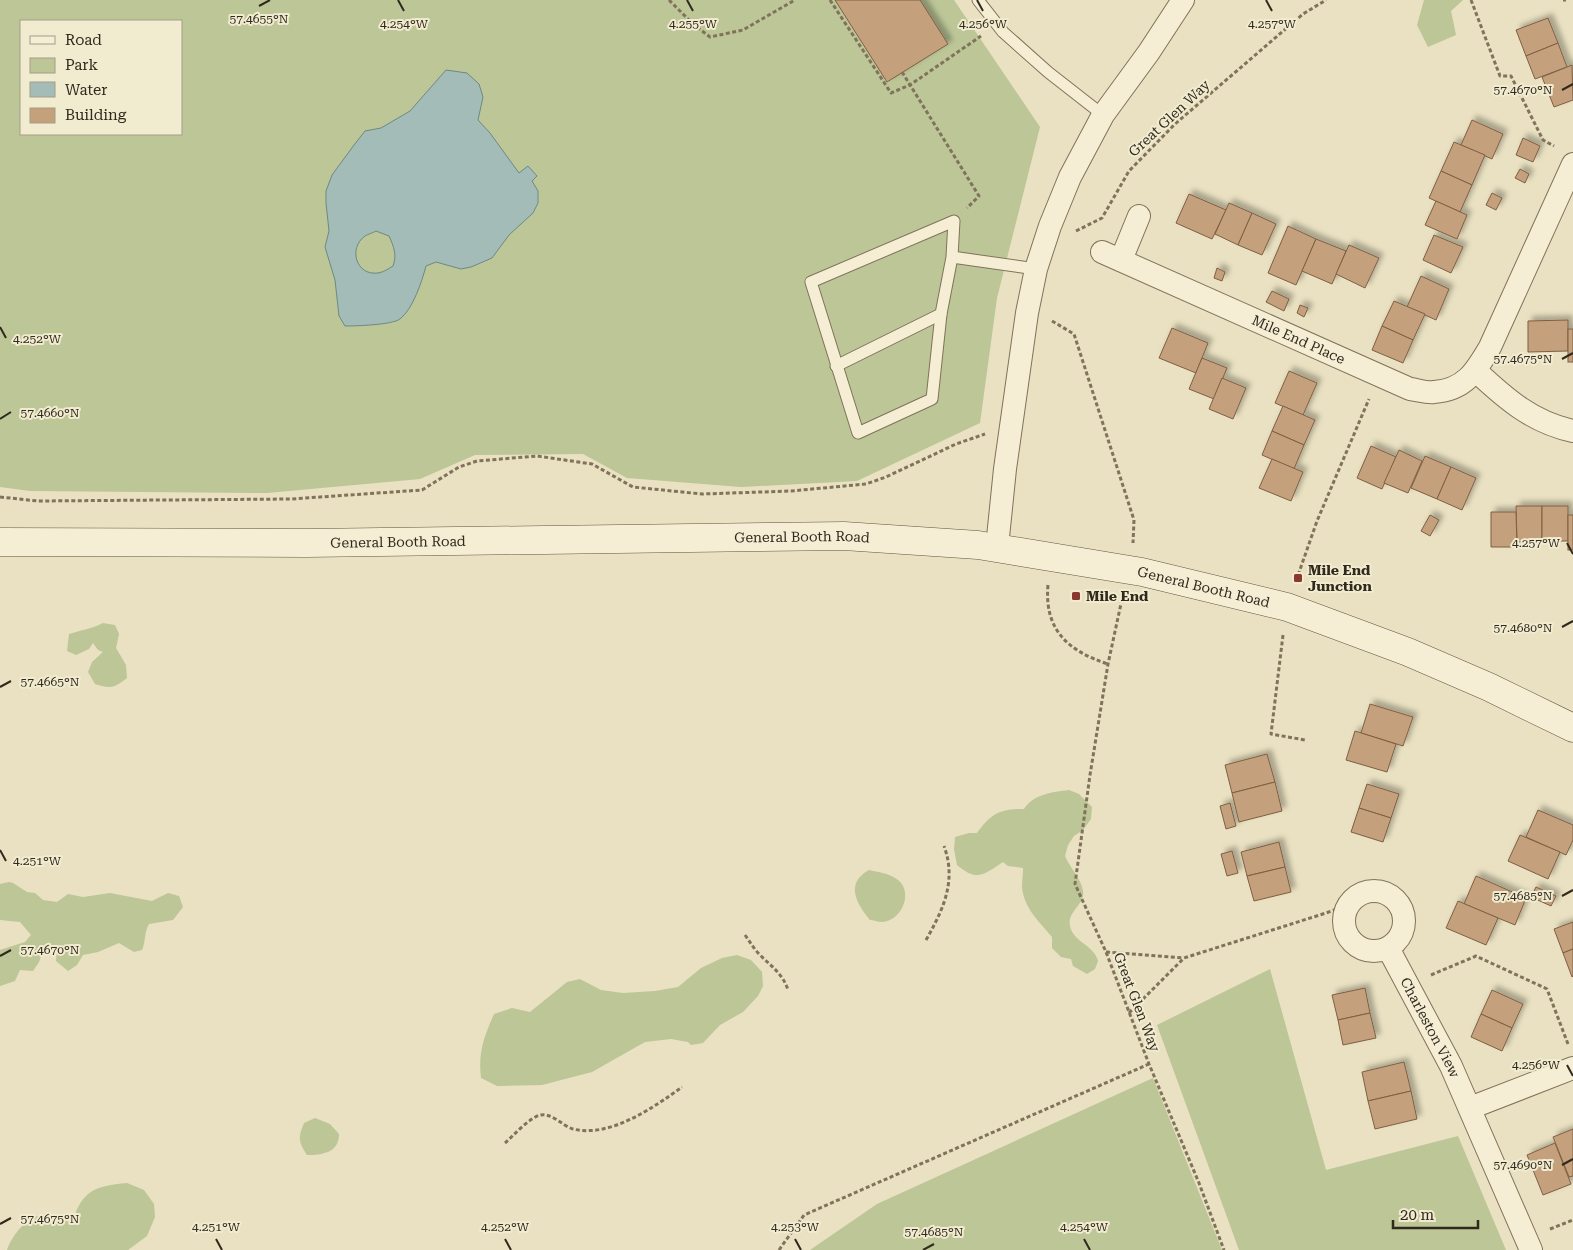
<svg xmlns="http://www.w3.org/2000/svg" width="1573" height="1250" font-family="'Roboto Serif',serif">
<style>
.green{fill:#bcc697;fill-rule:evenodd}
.water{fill:#a4bcb7;stroke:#6c8984;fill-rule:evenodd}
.building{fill:#c4a07b;stroke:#7e5f43;filter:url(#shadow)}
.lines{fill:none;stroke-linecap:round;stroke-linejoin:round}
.lane-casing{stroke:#81725b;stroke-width:13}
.street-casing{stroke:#81725b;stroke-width:24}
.secondary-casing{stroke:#63543e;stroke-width:29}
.path{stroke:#81725b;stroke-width:3;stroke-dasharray:4 2.5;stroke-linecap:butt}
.lane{stroke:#f5eed4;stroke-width:11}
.street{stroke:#f5eed4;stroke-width:22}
.secondary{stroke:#f5eed4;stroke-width:28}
.ticks{fill:none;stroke:#32291d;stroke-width:2}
.poi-dot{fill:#8a3830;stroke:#f1ebd0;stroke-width:2}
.labels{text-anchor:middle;stroke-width:4;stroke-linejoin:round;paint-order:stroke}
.street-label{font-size:14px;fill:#32291d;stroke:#f1ebd0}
.poi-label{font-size:14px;font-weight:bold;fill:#32291d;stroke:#f1ebd0;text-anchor:start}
.ticks-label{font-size:12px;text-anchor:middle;fill:#32291d;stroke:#f1ebd0;stroke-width:4;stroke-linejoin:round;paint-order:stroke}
</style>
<defs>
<filter id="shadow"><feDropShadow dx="4.5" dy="-4.5" stdDeviation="2.5" flood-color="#0004"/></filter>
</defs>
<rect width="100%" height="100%" fill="#e9e1c1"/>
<!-- green -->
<g class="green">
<path d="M0,0H954L1040,127L997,298L980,423L857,481L741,487L627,478L583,454L475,455L420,479L267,493L30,491L0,487ZM21,21H181V134H21Z"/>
<polygon points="1424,0 1463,0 1451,11 1456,35 1428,47 1417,25"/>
<path d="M103,623L115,625L119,634L116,648L126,665L127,678C114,688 111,689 95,684L88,672L92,662L103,652L98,650L93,643L89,649L76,655L67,651L69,634C81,630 92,629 103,623Z"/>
<path d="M1069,790L1079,794L1092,807L1091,819L1083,830L1074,836L1068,845L1065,856C1070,868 1081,878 1083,891C1085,905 1067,911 1070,926C1073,942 1094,945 1098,961L1095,969L1087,974L1073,966L1071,959L1061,957L1052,948V937C1040,922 1024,909 1022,887C1022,881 1023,874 1023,868L1008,866L1003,862C983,875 977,882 957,865L954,849L955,837L969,833H977C991,814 999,809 1024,809C1034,794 1052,792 1069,790Z"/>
<path d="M869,870C878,872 887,873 895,878C915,889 903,921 882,922C878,922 873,920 870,920C856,903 845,883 869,870Z"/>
<path d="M9,882L13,883L27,892L35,893L43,900L57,902L68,894L83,897L110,893L152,901L168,893L179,896L183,907L173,920L149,924C144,932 146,941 142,950L134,952L119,943L98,952L83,955L77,965L68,971L56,961L57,951L45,946L39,962L33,971L20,970L15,981L0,986V950L25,942L31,935L20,922L0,920V884Z"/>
<path d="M737,955L751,960L762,972L763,986L758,996L743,1012L720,1025L703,1043L691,1045L688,1042L671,1039L645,1042L592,1072L542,1085L497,1086L481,1078C478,1052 484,1037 494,1014L512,1008L530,1012L567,982L580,979L601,990L623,993L655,991L678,987L701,968L722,958Z"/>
<polygon points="1270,969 1326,1170 1458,1136 1506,1250 1239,1250 1157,1025"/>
<polygon points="1153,1078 1222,1250 810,1250 877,1204"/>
<path d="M315,1118L330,1124L339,1134C339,1153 322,1155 307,1155C298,1141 298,1138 304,1123Z"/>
<path d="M127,1183L144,1190L154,1204L155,1217L147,1236L128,1250H7C12,1236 26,1217 42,1215C52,1213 62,1219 72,1223C82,1190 95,1186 127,1183Z"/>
</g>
<!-- water -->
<path class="water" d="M446,70L467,73L479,84L483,97L478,120L490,133L519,173L528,166L537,176L532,181L538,191V203L533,213L509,235L492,258L471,267L461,269L436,262L426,266C422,281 413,309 400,319C392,325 355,326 345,326L339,316L335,280L325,247L329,231L326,203V191L332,175L354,145L365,131L381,128L410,111ZM376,231L389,236C394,247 397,255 393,266C388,269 384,272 378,273C356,276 348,248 365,236C368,234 373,233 376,231Z"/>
<!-- building -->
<g class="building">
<polygon points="835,0 920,0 948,44 887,82"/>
<polygon points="1548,18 1558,43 1526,56 1516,30"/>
<polygon points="1558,43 1567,67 1535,79 1526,56"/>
<polygon points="1572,65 1573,100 1554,107 1542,77"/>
<polygon points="1472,120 1503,134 1492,159 1461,145"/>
<polygon points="1523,138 1540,146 1533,162 1516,155"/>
<polygon points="1454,142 1485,155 1472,185 1441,171"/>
<polygon points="1520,169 1529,174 1525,183 1515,178"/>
<polygon points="1441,171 1472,185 1460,212 1429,198"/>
<polygon points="1492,193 1502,198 1496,210 1486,205"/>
<polygon points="1189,194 1226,210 1212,239 1176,223"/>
<polygon points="1436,201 1467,215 1457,239 1425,225"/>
<polygon points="1229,203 1252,213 1238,245 1215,234"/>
<polygon points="1252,213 1276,224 1262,255 1238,245"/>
<polygon points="1288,226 1316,239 1296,285 1268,273"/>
<polygon points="1434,235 1463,247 1451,273 1423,260"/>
<polygon points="1316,239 1346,251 1332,284 1302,271"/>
<polygon points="1349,245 1379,258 1365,288 1336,274"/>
<polygon points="1217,268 1225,272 1222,281 1214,278"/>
<polygon points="1421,276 1449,289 1436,320 1407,307"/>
<polygon points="1272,291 1289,299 1284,311 1266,302"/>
<polygon points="1394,301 1425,314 1413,340 1382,326"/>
<polygon points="1300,305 1308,308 1304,317 1297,313"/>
<polygon points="1568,320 1568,351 1528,352 1528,321"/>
<polygon points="1382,326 1413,340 1403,363 1372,350"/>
<polygon points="1172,328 1208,343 1196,373 1159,358"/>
<rect x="1568" y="329" width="5" height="33"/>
<polygon points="1202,358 1227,368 1214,399 1189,389"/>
<polygon points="1289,371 1317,383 1303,415 1275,403"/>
<polygon points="1222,378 1246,388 1233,419 1209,409"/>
<polygon points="1283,406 1315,420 1304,445 1272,431"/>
<polygon points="1272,431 1304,445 1294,469 1262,455"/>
<polygon points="1371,446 1396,457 1382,489 1357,478"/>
<polygon points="1399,450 1422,461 1408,493 1384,483"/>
<polygon points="1425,456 1451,467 1437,499 1411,488"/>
<polygon points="1272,459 1303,472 1291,501 1259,488"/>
<polygon points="1451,467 1476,478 1462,510 1437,499"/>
<polygon points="1516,506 1542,506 1542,541 1517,542"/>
<rect x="1542" y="506" width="26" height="35"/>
<polygon points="1491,512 1516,512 1517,547 1491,547"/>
<polygon points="1430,515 1439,520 1430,536 1421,531"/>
<rect x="1568" y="515" width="5" height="35"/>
<polygon points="1370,704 1413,717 1403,746 1361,733"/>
<polygon points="1355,731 1396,744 1387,772 1346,760"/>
<polygon points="1267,754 1275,782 1232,793 1225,765"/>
<polygon points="1275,782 1282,811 1239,822 1232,793"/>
<polygon points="1367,784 1399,794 1391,818 1359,808"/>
<polygon points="1230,803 1236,826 1226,829 1220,806"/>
<polygon points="1359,808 1391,818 1383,842 1351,832"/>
<polygon points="1538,810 1573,825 1573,840 1566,855 1526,837"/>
<polygon points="1520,835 1560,852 1548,879 1508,861"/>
<polygon points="1279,842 1285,867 1247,876 1241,852"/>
<polygon points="1232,851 1238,873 1227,876 1221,854"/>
<polygon points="1285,867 1291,892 1254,901 1247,876"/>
<polygon points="1476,876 1526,898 1515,925 1464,904"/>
<polygon points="1536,887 1556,896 1551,906 1531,897"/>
<polygon points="1458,901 1498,918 1486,945 1446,928"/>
<polygon points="1573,922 1573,949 1563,953 1554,929"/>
<polygon points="1573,949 1573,976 1572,977 1563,953"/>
<polygon points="1365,988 1370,1013 1338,1020 1332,995"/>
<polygon points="1492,990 1523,1004 1512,1028 1481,1014"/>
<polygon points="1370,1013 1376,1038 1343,1045 1338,1020"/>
<polygon points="1481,1014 1512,1028 1502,1051 1471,1037"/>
<polygon points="1404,1062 1411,1091 1368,1101 1362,1072"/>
<polygon points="1411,1091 1417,1119 1375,1129 1368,1101"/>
<polygon points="1573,1129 1573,1176 1569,1177 1553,1137"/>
<polygon points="1555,1143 1571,1184 1543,1195 1527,1155"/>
</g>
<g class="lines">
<defs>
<g id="lane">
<polyline points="978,0 1003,32 1048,72 1103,115"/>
<polyline points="952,257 941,314 932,399 858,433 811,282 954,221 952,257 1036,269"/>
<polyline points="836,366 941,314"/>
</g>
<g id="street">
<path id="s1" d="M1102,252L1410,389C1418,390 1427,393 1434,392C1465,390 1476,371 1490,347L1573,164"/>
<polyline points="1121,260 1139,216"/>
<path d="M1476,371C1506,399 1532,422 1573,431"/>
<polyline points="997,547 1005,469 1027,313 1036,269 1050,226 1070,177 1103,115 1149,52 1183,0"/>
<circle cx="1374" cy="921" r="30"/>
<path id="s2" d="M1388,948L1451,1066L1531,1250"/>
<polyline points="1470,1108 1573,1068"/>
</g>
<g id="secondary">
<path id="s3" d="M0,542L307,543L844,536L978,545L1142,572L1287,607L1408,652L1489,687L1573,728"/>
</g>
</defs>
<!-- lane casing -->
<use href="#lane" class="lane-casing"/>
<!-- street casing -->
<use href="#street" class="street-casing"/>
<!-- secondary casing -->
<use href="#secondary" class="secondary-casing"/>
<!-- path -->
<g class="path">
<polyline points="669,0 693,24 710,37 743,30 795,0"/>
<polyline points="830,0 891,93 910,85 981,36"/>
<polyline points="1471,0 1500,76 1511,76 1543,140 1554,146"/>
<polyline points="1563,0 1566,0"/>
<polyline points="902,72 979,196 967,208"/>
<polyline points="1076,231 1102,218 1129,171 1175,124 1303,14 1326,0"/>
<polyline points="1052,321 1074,334 1134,520 1133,543"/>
<polyline points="0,497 38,501 291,499 422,490 459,467 477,461 537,456 592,464 633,487 702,494 791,491 866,484 886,477 956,444 985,434"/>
<polyline points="1296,581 1317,521 1369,399"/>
<path d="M1048,585C1044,630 1068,651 1108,664"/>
<polyline points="1122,599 1108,664 1090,775 1075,884 1106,952 1149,1064 1199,1183 1224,1250"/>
<polyline points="1283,635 1271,734 1305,740"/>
<path d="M745,935C750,942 754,949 760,955C771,966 783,974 788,990"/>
<path d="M926,940C943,910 957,881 944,846"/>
<polyline points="1106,952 1183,958"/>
<polyline points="1431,975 1476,956 1547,989 1568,1044"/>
<polyline points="1129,1013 1184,958 1326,913 1348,905"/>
<path d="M505,1143C513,1136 531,1116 541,1115C552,1113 563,1126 573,1129C610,1138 653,1108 682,1087"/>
<polyline points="1550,1229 1573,1220"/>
<polyline points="779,1250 804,1215 1149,1064"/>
</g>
<!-- lane -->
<use href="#lane" class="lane"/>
<!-- street -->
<use href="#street" class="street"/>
<!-- secondary -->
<use href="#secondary" class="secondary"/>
</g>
<!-- ticks -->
<path class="ticks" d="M398,0L404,11M687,0L693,11M977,0L983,11M1266,0L1272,11M259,6L270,0M1562,90L1573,84M0,327L6,338M1562,359L1573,353M0,419L11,412M1567,543L1573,554M1562,627L1573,621M0,687L11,681M0,850L6,861M1562,896L1573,890M0,956L11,950M1567,1065L1573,1076M1562,1165L1573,1159M0,1224L11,1218M216,1239L222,1250M505,1239L511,1250M795,1239L801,1250M1084,1239L1090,1250M923,1250L934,1244"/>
<!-- markers -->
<g class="poi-dot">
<rect x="1293" y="573" width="10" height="10" rx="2.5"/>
<rect x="1071" y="591" width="10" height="10" rx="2.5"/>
</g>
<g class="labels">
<!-- street labels -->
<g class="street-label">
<text transform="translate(1169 118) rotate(-43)" y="5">Great Glen Way</text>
<text dy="5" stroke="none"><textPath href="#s1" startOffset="215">Mile End Place</textPath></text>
<text dy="5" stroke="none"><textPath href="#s3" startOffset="802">General Booth Road</textPath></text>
<text dy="5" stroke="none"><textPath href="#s3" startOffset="398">General Booth Road</textPath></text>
<text dy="5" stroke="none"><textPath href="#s3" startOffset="1208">General Booth Road</textPath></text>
<text transform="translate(1137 1002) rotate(69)" y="5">Great Glen Way</text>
<text dy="5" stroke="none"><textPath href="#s2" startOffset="90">Charleston View</textPath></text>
</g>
<!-- poi labels -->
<g class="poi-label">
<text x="1308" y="575">Mile End<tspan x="1308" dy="16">Junction</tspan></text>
<text x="1086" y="601">Mile End</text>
</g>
</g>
<g class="ticks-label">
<text x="259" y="23">57.4655°N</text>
<text x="404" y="28">4.254°W</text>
<text x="693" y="28">4.255°W</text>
<text x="983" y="28">4.256°W</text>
<text x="1272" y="28">4.257°W</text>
<text x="1523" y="94">57.4670°N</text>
<text x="37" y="343">4.252°W</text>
<text x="1523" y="363">57.4675°N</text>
<text x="50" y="417">57.4660°N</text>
<text x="1536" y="547">4.257°W</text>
<text x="1523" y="632">57.4680°N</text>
<text x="50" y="686">57.4665°N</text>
<text x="37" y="865">4.251°W</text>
<text x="1523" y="900">57.4685°N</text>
<text x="50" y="954">57.4670°N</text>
<text x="1536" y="1069">4.256°W</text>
<text x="1523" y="1169">57.4690°N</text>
<text x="50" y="1223">57.4675°N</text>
<text x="216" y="1231">4.251°W</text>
<text x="505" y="1231">4.252°W</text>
<text x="795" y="1231">4.253°W</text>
<text x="1084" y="1231">4.254°W</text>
<text x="934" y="1236">57.4685°N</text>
</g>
<!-- legend -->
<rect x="20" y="20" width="162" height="115" fill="#f1ebd0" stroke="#a59d88"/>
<rect x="30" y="36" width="25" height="8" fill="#f5eed4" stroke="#a59d88"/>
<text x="65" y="45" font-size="15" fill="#32291d">Road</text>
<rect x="30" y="58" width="25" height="15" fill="#bcc697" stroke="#a59d88"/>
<text x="65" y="70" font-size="15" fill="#32291d">Park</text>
<rect x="30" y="82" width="25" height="15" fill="#a4bcb7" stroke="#a59d88"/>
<text x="65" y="95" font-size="15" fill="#32291d">Water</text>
<rect x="30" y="108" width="25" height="15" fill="#c4a07b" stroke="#a59d88"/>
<text x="65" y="120" font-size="15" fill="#32291d">Building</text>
<!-- scale -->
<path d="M1393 1220v8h85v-8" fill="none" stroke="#32291d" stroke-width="2.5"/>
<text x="1400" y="1220" font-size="15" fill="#32291d" stroke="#f1ebd0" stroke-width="4" paint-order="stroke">20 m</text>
</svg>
